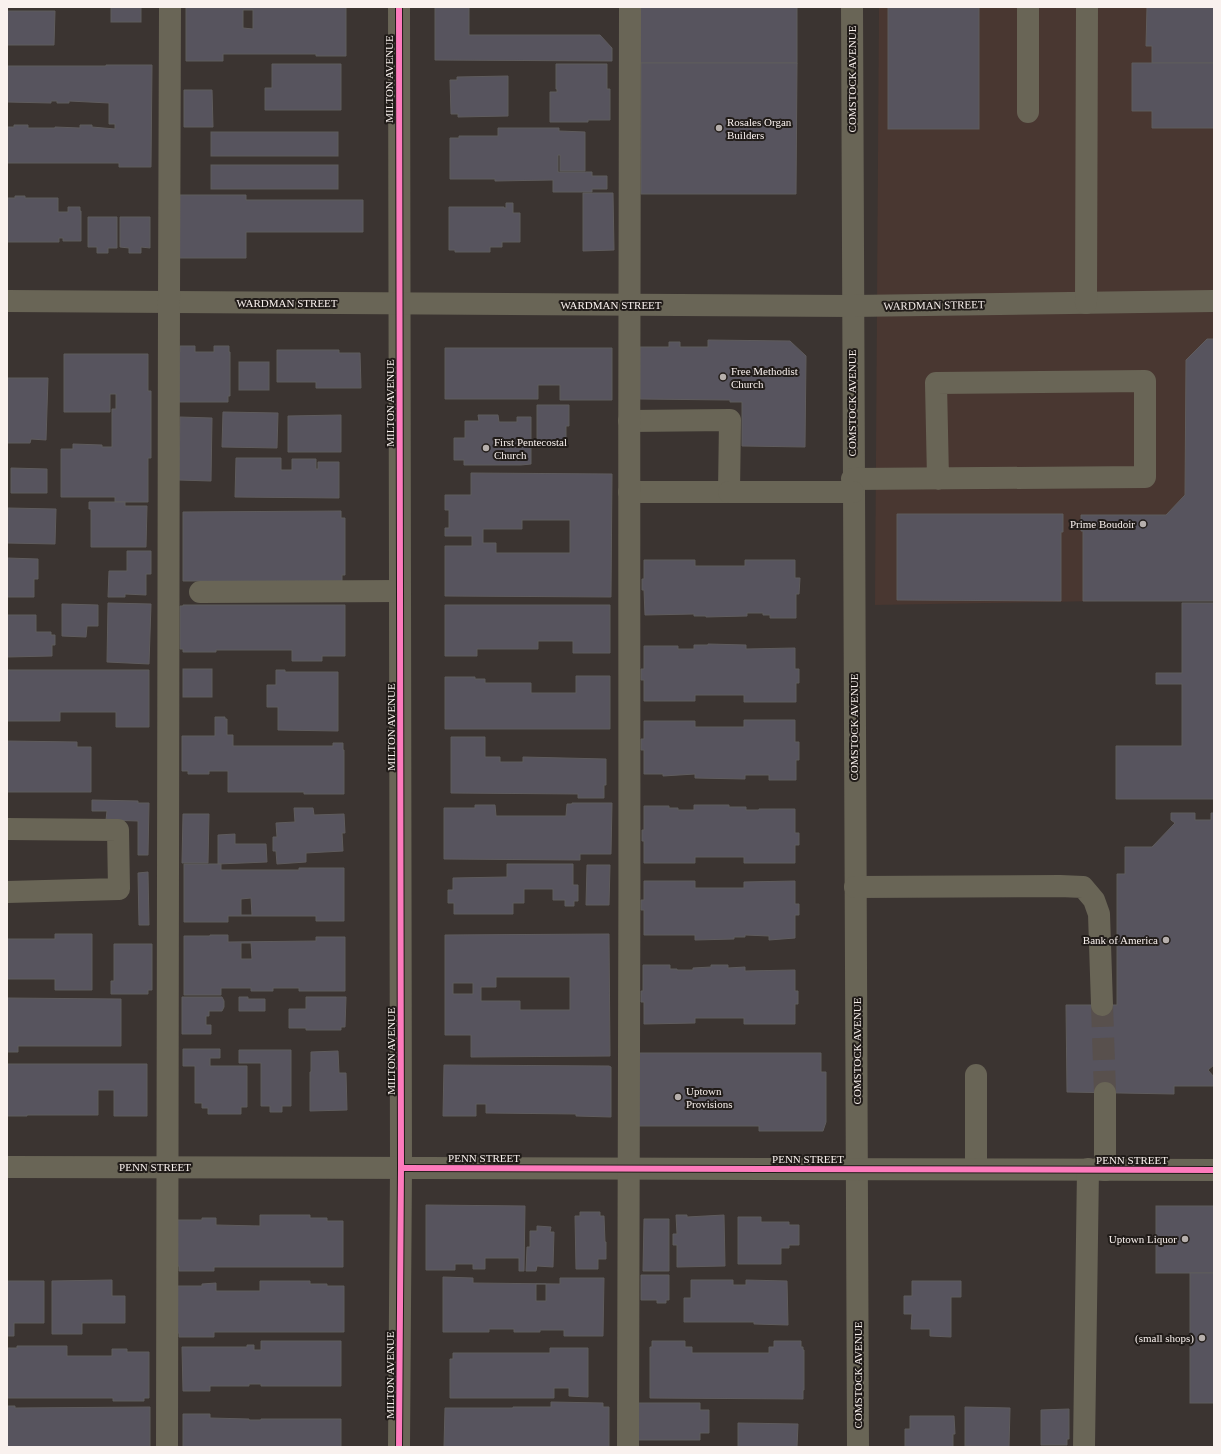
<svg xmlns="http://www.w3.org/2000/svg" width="1221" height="1454" font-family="'Times New Roman',serif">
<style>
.built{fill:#493731}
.building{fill:#57545e;stroke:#5f5c5d;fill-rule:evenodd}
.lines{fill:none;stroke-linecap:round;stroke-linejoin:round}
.minor-tunnel{stroke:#58504d;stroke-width:22;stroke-dasharray:22 11;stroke-linecap:butt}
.minor{stroke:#696556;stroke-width:22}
.cycleway-casing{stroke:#211c19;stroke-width:8}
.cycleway{stroke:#fd7abc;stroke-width:6}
.poi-dot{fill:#b6afac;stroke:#211c19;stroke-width:1.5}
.labels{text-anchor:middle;stroke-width:4;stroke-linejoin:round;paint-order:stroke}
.street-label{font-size:11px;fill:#f9f1ee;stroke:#211c19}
.poi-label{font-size:11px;fill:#f9f1ee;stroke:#211c19;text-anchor:start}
</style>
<rect width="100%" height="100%" fill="#3b3431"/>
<!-- built -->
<polygon class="built" points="879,7 1214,7 1214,599 875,605"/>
<!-- building -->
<g class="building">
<rect x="111" y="7" width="30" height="15"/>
<path d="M186,7H346V56H316V54H223V61H186ZM243,10H253V29L243,28Z"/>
<polygon points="435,7 469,7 469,35 600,35 612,48 612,61 435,60"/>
<rect x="639" y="7" width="158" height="56"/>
<rect x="888" y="7" width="91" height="122"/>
<polygon points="1147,7 1214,7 1214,63 1152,63 1152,46 1146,46"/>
<polygon points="7,11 55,11 54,45 7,45"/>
<polygon points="641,63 797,63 796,194 641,194"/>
<polygon points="1132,63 1214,63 1214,128 1152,128 1152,111 1132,111"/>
<polygon points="272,64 341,64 341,110 265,110 265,88 272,88"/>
<polygon points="556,64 607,64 607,89 610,89 610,120 588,120 588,122 550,122 550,92 557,92 557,89 556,89"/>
<polygon points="106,65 152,65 151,167 119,167 119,163 7,163 7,127 14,127 14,125 28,125 28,128 55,128 55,127 80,128 80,125 92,125 92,127 115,129 115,124 109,124 109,103 69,101 69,103 57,103 57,101 51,101 51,103 7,102 7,66 106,66"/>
<polygon points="508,76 508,116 458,117 458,114 451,114 450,80 457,80 457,77"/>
<polygon points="184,90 212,90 213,127 184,127"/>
<polygon points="498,128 559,128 559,131 585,132 585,171 560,171 560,155 558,155 558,172 592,172 592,176 607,176 607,189 592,189 592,192 553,192 553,180 495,181 495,179 450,179 450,138 459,138 459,136 498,136"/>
<rect x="211" y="132" width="127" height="24"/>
<rect x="211" y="165" width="127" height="24"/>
<polygon points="583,193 613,193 614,250 583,251"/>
<polygon points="179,195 246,195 246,200 363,200 363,232 246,232 246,258 179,258"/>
<polygon points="15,196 25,196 25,198 58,198 58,212 68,212 68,207 80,207 80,211 81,211 81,241 63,241 63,238 59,238 59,242 7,242 7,198 15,198"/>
<polygon points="506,203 513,203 513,213 520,213 520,242 502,242 502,247 490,247 490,252 455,252 455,250 449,250 449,207 504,207 504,208 506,208"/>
<polygon points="88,217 117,217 117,248 108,248 108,253 97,253 97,247 88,247"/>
<polygon points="120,217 150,217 150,248 141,247 141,253 129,253 129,248 120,247"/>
<polygon points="1207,339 1214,339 1214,601 1083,601 1083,531 1081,531 1081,515 1166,515 1185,495 1186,360"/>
<polygon points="708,340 790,341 806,356 805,447 742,446 742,402 730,402 730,400 640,399 640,347 669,347 669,342 680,342 680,347 708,347"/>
<polygon points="180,346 195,346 195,352 214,352 214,346 229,346 229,352 230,352 230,396 228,396 228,402 179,402 179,352 180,352"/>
<polygon points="445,348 612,348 612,400 560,400 560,385 538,385 538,399 445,399"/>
<polygon points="277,350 339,350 339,353 360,353 361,388 316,388 316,382 277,382"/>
<polygon points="64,354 148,354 148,391 151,391 151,458 148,458 148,502 115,502 115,497 61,497 61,449 73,449 73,444 102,445 102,447 112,447 112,409 116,409 116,394 110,394 110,412 64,412"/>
<rect x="239" y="362" width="30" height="28"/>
<polygon points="7,378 48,378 46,440 31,439 30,443 7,443"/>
<polygon points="537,405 569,405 569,426 566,426 566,440 537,440"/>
<polygon points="223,412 278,413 277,448 222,447"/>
<polygon points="341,415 341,452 288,452 288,416"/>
<polygon points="478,415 498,415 499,422 517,422 517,417 531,417 531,464 521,465 464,465 464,460 454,460 454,438 465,438 465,421 479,421"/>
<polygon points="180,417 212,418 211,481 179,480"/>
<polygon points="236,458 281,458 281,470 292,470 292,459 316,459 316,469 318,469 318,462 339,462 339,498 235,497"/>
<polygon points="11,468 47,469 47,493 11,493"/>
<path d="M471,473L612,474L611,597L445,596V546H472V536H445V528H449V510H445V495H471ZM522,520H570V553H496V543H483V529H522Z"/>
<polygon points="89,502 125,502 125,506 147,506 146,547 91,547 91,509 89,509"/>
<polygon points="8,508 56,509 55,544 7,543"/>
<polygon points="341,511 341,518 345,518 345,575 342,575 342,581 183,581 183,512"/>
<polygon points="897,514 1063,514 1063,532 1061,532 1061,601 897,600"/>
<polygon points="127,551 151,551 151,574 146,574 146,595 125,594 125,597 108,597 109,571 127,571"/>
<polygon points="7,558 38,559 38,579 34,579 34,597 7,597"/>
<polygon points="644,560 695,560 695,566 745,566 745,560 795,560 795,578 800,578 799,594 796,594 796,618 770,618 770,615 763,615 763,613 747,613 747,616 706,617 706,616 694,616 694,614 645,615 644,590 642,590 642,579 644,579"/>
<polygon points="108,603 151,604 149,664 107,662"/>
<polygon points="1182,603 1214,603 1214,799 1116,799 1116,746 1182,746 1182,684 1156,684 1156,673 1182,673"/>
<polygon points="62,604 98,605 98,626 87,626 86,637 62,636"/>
<polygon points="183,605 345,605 345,656 322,656 322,661 292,661 292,650 216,650 216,652 183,652 183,649 180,649 180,606 183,606"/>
<polygon points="445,605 610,605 610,653 573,653 573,641 538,641 538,649 477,649 477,656 445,656"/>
<polygon points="7,615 36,615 36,632 51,632 51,635 55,635 55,645 52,645 52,656 7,657"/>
<polygon points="708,644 746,645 746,649 795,648 795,669 799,669 799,683 796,683 796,702 744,702 744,695 695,695 695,701 644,701 644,680 641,680 641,669 644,669 644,646 678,646 678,649 694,649 694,645 708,645"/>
<rect x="183" y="669" width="29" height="28"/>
<polygon points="7,670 149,670 149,727 116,727 116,712 60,712 60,721 7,721"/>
<polygon points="276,670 285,670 285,672 338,672 338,731 278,730 278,707 267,707 267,685 276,685"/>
<polygon points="576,676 610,676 610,729 445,729 445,677 475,677 475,679 485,679 485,683 531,683 531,693 576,693"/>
<polygon points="215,717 225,717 225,719 227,719 227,735 233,735 233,746 333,746 333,743 343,743 343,750 344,750 344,794 304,794 304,792 228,792 228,771 209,771 209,774 188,774 188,771 182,771 182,736 215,736"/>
<polygon points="744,720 795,720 795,742 799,742 799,760 796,760 796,780 769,780 769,775 745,775 745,779 695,778 695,774 663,776 663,774 644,774 644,750 641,750 641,739 644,739 644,721 695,721 695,727 744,727"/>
<polygon points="451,737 485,737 485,757 500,757 500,762 523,762 523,757 606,759 606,785 604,785 604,798 578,798 578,794 451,793"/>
<polygon points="7,741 77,742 77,747 91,747 91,792 7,792"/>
<polygon points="92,800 138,801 138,803 149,803 148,855 138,855 138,821 106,820 107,811 92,811"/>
<polygon points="572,803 612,803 611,854 580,854 580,860 444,859 444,808 475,808 475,805 495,805 496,816 566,816 567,804 572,804"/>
<polygon points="694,805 729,805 729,807 746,807 746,810 759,810 759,809 795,809 795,833 799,833 799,845 795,845 795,863 744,863 744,857 695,857 695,863 644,863 644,841 642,841 642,830 644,830 644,806 669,806 669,808 678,808 678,810 694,810"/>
<polygon points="294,808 313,808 314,815 344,814 345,833 342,833 343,851 306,853 306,862 277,864 276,851 273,851 273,837 277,837 276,823 295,822"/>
<polygon points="1171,813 1195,813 1195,820 1211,820 1211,813 1214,813 1214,1065 1208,1070 1214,1077 1214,1086 1174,1086 1174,1094 1067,1092 1066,1005 1117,1005 1117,874 1125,874 1125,847 1152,847 1175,823 1171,820"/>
<polygon points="183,814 209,814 208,863 182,863"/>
<polygon points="235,834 235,844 266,844 267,862 218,864 218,835"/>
<path d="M184,864H221V870H299V868H344V921H316V916H228V922H184ZM251,898L252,915H241V899Z"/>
<polygon points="507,864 573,864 573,885 578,885 578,901 574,901 574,906 565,906 565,900 553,900 553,889 524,889 524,903 513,903 513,914 454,914 454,903 448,903 448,890 453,890 453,878 507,877"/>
<polygon points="587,865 610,865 609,905 586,905"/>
<polygon points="148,872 149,925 139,925 138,873"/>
<polygon points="644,881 695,881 695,888 744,888 744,882 795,881 795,904 799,904 799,915 795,915 795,938 769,940 769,936 745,935 745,937 734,937 734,939 695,940 695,935 644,935 644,910 641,910 641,900 644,900"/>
<polygon points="55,934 92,934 92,990 55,990 55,979 7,979 7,939 55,939"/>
<path d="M609,934L610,1056L471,1057V1035H445V935ZM496,977H570V1010H520V1001H481V987H496ZM453,983H473V994H453Z"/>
<path d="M210,935H228V942L316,941V937H345V991H299V988H273V991H251V988H221V995H184V936H210ZM241,943H251L252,959H241Z"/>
<polygon points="114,944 152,944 152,990 148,990 148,994 111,994 111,981 114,981"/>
<polygon points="643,965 670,965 670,969 677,969 677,970 693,970 693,968 711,967 711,965 728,965 728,968 745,967 745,971 795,970 795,991 798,991 798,1004 795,1004 795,1024 744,1024 744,1018 695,1018 695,1023 644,1024 644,1002 641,1002 641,991 643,991"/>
<polygon points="182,997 222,997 224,1001 224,1007 222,1011 209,1011 209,1016 206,1016 206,1025 211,1025 211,1034 182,1034"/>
<polygon points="239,997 248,997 248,999 265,999 265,1011 239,1011"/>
<polygon points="306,997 346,997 345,1027 341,1027 341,1030 306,1030 306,1028 289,1028 289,1009 306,1009"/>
<polygon points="7,998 121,999 121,1046 18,1046 18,1052 7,1052"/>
<polygon points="183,1049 220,1049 220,1058 210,1058 210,1066 247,1066 247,1107 241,1107 241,1114 208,1114 208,1108 202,1108 202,1103 195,1103 195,1066 183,1066"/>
<polygon points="239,1050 291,1050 291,1106 282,1106 282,1112 270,1112 270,1106 261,1106 261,1063 239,1063"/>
<polygon points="338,1051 339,1073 346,1073 347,1110 310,1111 310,1072 311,1072 311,1052"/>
<polygon points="638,1053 821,1053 821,1072 826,1072 826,1122 823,1131 759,1131 759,1126 639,1126"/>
<polygon points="7,1064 147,1064 147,1116 114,1116 114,1090 98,1090 98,1115 27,1115 27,1116 7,1116"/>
<polygon points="444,1065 609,1066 611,1067 611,1117 576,1116 576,1114 486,1113 486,1104 476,1104 476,1116 443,1116"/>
<polygon points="426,1205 525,1206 524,1271 519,1271 519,1258 485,1258 485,1269 473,1269 473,1264 455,1264 455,1270 426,1270"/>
<rect x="1156" y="1206" width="58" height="67"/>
<polygon points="580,1212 600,1212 600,1216 604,1216 605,1242 606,1242 606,1259 598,1259 598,1269 576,1269 575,1216 580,1216"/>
<polygon points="260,1215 310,1215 310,1218 327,1218 327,1221 343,1221 343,1267 214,1267 214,1271 179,1271 179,1266 176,1266 176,1220 202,1220 202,1218 216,1218 216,1225 260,1226"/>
<polygon points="676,1215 687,1215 687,1217 724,1215 725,1266 677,1267 677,1245 673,1245 673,1234 677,1234"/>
<polygon points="738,1217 761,1217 761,1222 789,1222 789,1225 799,1225 799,1245 789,1245 789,1248 781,1248 781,1264 738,1264"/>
<polygon points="644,1219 669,1219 669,1271 643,1271"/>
<polygon points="537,1226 551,1227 550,1232 554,1232 553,1267 537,1266 536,1271 526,1271 527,1247 530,1247 530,1231 537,1231"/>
<rect x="1190" y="1273" width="24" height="130"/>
<polygon points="641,1275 669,1275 669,1300 666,1300 666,1303 657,1303 657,1300 641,1300"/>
<path d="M443,1277L473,1278V1283L560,1284V1278H604L603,1336H564V1330H540V1332H514V1329H489V1332H443ZM536,1284H546V1301H536Z"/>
<polygon points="112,1280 112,1296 125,1296 125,1323 82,1323 82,1334 52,1334 52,1281"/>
<polygon points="691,1280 733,1280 733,1285 746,1285 746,1280 787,1281 788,1325 754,1324 754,1322 684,1322 684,1298 691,1298"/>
<polygon points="7,1281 44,1281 44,1323 14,1323 14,1336 7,1336"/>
<polygon points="260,1281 310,1281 310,1284 327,1284 327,1286 344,1286 344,1332 214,1332 214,1337 179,1337 179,1333 177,1333 177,1286 202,1286 202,1284 216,1283 216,1291 260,1291"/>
<polygon points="912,1281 961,1281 961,1297 951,1297 951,1337 930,1336 930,1329 911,1329 912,1314 904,1314 904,1296 912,1296"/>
<polygon points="261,1341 341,1341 341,1386 261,1386 261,1384 249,1384 249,1386 210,1386 210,1391 183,1391 182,1347 247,1347 247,1345 254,1345 254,1350 261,1350"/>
<polygon points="652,1341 685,1341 685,1347 692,1347 692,1353 769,1353 769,1347 774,1347 774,1341 801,1341 801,1347 803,1347 803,1350 804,1350 804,1390 803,1390 803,1399 650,1398 650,1347 652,1347"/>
<polygon points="17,1346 67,1346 67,1356 112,1356 112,1349 127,1349 127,1352 149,1352 149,1398 144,1398 144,1401 113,1401 113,1398 7,1398 7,1348 17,1348"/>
<polygon points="550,1348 588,1348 588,1397 569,1396 569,1388 554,1388 554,1398 450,1398 450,1359 453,1359 453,1353 550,1353"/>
<polygon points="551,1402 603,1403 603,1407 609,1407 609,1447 444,1447 445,1408 513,1408 513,1407 551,1407"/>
<polygon points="636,1403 700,1403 700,1410 709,1410 709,1433 700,1433 700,1440 636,1440"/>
<polygon points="7,1406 15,1406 15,1408 150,1407 150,1447 7,1447"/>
<polygon points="965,1407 1010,1408 1009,1447 965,1446"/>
<polygon points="1069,1409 1069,1439 1067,1439 1067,1445 1041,1445 1041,1410"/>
<polygon points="183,1414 210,1414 210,1418 249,1419 249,1420 261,1420 261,1419 341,1419 341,1447 183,1447"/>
<polygon points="910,1416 954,1416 955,1434 953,1434 953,1447 905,1447 905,1429 910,1429"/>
<polygon points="738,1423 798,1424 797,1447 738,1447"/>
</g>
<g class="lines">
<!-- minor-tunnel -->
<polyline class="minor-tunnel" points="1102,1005 1105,1093"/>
<!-- minor -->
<g class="minor">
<polyline points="399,7 401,1168 399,1447"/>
<path d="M852,7C852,487 858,967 858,1447"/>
<polyline points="1028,7 1028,112"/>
<polyline points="7,301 852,306 1214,301"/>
<polyline points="1086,303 1087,7"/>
<polyline points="629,421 730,420 729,492 629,492"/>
<polyline points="852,479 1145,477 1145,381 936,383 938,479"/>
<polyline points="729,492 853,492"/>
<polyline points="200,592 400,591"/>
<polyline points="7,829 118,830 119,889 7,892"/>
<polyline points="855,887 1060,886 1083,887 1094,900 1099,914 1102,1005"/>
<polyline points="976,1075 976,1169"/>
<polyline points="1105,1093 1105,1170"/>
<polyline points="7,1167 1214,1170"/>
<polyline points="167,1447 169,302 170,7"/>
<path d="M628,1447C631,967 628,487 630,7"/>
<polyline points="1084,1447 1088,1169"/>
</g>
<defs>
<g id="cycleway">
<polyline points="399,7 401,1168 399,1447"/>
<polyline points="401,1168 1214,1170"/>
</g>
</defs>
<!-- cycleway casing -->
<use href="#cycleway" class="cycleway-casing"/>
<!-- cycleway -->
<use href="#cycleway" class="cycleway"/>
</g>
<!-- markers -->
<g class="poi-dot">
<circle cx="719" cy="128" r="4"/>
<circle cx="723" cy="377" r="4"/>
<circle cx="486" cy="448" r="4"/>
<circle cx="1143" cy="524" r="4"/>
<circle cx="1166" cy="940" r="4"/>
<circle cx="678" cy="1097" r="4"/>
<circle cx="1185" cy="1239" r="4"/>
<circle cx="1202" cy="1338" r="4"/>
</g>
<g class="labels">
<!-- street labels -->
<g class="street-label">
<text transform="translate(389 79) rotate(-90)" y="4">MILTON AVENUE</text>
<text transform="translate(852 79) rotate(-90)" y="4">COMSTOCK AVENUE</text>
<text x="287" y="307">WARDMAN STREET</text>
<text x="611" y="309">WARDMAN STREET</text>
<text transform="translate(934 305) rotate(-1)" y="4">WARDMAN STREET</text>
<text transform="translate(390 403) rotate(-90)" y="4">MILTON AVENUE</text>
<text transform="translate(852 403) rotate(-90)" y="4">COMSTOCK AVENUE</text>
<text transform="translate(391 727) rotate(-90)" y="4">MILTON AVENUE</text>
<text transform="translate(854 727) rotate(-90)" y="4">COMSTOCK AVENUE</text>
<text transform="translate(391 1051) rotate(-90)" y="4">MILTON AVENUE</text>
<text transform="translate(857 1051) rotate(-90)" y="4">COMSTOCK AVENUE</text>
<text x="484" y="1162">PENN STREET</text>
<text x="808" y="1163">PENN STREET</text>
<text x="1132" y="1164">PENN STREET</text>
<text x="155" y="1171">PENN STREET</text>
<text transform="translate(390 1375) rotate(-90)" y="4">MILTON AVENUE</text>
<text transform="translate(858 1375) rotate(-90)" y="4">COMSTOCK AVENUE</text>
</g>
<!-- poi labels -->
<g class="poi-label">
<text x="727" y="126">Rosales Organ<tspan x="727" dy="13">Builders</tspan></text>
<text x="731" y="375">Free Methodist<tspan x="731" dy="13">Church</tspan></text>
<text x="494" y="446">First Pentecostal<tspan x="494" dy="13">Church</tspan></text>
<text x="1135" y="528" text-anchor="end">Prime Boudoir</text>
<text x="1158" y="944" text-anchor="end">Bank of America</text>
<text x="686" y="1095">Uptown<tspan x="686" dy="13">Provisions</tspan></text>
<text x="1177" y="1243" text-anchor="end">Uptown Liquor</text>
<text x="1194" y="1342" text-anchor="end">(small shops)</text>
</g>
</g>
<!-- border -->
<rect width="1221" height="1454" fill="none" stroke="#f9f1ee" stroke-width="16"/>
</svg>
